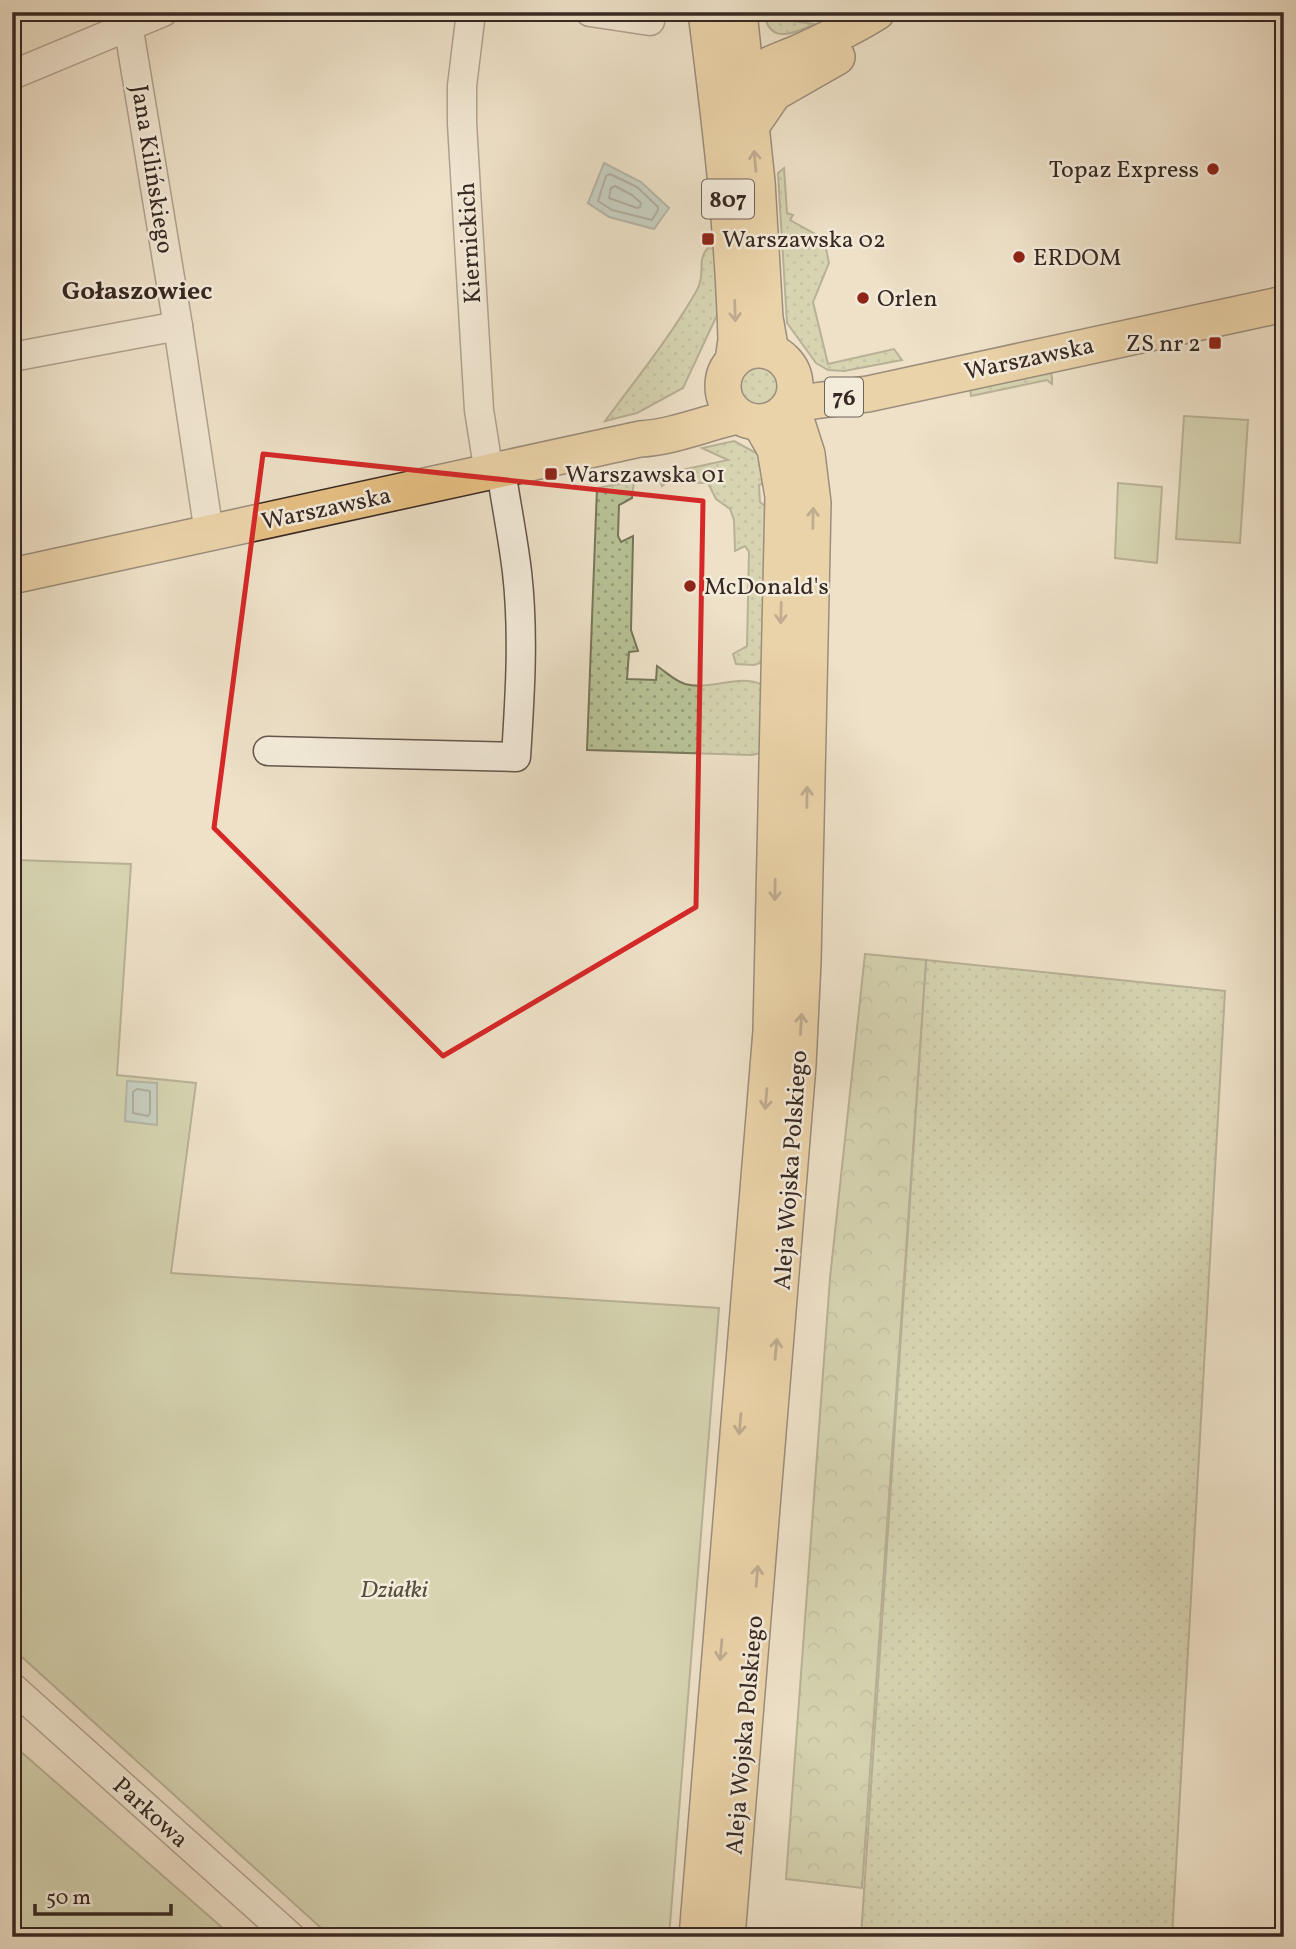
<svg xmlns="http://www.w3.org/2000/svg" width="1296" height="1949" font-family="Vollkorn,serif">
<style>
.grass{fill:url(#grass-dots);stroke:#78765c;stroke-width:2}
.forest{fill:url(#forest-crowns);stroke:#78765c;stroke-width:2}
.garden{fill:#b8c396;stroke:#78765c;stroke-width:2}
.water{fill:#9bbcbc;stroke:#73817f;stroke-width:2}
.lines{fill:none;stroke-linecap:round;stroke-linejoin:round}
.shore{stroke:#697270;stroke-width:2}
.minor-casing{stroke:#65564c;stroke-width:31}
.major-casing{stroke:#372823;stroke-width:38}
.minor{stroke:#f4ecdb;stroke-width:28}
.major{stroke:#e7c084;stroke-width:35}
.oneway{stroke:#866c4f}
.marked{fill:none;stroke:#d62828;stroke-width:5;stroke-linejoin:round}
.poi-dot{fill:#8f2418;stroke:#f4ecdb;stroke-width:2.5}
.labels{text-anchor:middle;stroke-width:5;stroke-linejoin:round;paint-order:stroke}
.shield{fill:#f4ecdb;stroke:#70635a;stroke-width:2}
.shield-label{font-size:23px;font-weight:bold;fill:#372823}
.street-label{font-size:24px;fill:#372823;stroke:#f4ecdb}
.poi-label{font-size:24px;fill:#372823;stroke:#f4ecdb;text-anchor:start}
.park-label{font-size:24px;font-style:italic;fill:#574f40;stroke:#f4ecdb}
.neighbourhood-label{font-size:26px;font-weight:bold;fill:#372823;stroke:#f4ecdb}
</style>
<defs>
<pattern id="grass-dots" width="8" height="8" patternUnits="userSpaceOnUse" patternTransform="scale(1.75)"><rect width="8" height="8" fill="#b8c396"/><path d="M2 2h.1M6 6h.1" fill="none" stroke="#969e7a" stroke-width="1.8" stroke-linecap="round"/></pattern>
<pattern id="forest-crowns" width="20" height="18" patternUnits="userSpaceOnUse" patternTransform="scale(1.75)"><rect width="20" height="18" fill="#b8c396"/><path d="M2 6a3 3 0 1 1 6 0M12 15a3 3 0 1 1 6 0" fill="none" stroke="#969e7a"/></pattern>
</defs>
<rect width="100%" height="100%" fill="#eee1c8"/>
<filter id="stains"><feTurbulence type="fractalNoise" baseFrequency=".00286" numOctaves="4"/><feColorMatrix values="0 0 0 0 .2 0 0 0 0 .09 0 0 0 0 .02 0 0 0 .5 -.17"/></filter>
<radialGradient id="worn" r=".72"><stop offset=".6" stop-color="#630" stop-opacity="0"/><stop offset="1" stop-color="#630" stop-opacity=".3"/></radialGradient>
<!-- grass -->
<g class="grass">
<path d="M764,12H768L770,18L815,24C793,33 769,46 764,12Z"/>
<polygon points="784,168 787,213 793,215 790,220 824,239 829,263 813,302 828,364 894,349 902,360 844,371 828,370 816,363 787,323 778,173"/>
<path d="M715,242L718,313L683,388L637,413L605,421C637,378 671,336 697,290C708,270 692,258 715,242Z"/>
<circle cx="759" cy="387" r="21"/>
<polygon points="1050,371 1052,377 1052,384 1047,380 971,396 970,388"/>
<polygon points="734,441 758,454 765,483 759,485 760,502 766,507 763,662 754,665 736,664 733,654 747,646 749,552 745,546 735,551 734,520 730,509 716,499 708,483 668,482 662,486 658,475 728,460 702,448"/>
<path d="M634,481L632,498L619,505L618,536L621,542L633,536V540L631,630L638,651L629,652L627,679L656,680L657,666C666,672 675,681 685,684C711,691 738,673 763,685L761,753L752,755L587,750L597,488Z"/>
<polygon points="926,960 1225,991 1172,1937 861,1937"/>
</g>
<!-- forest -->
<polygon class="forest" points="865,954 926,960 862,1888 786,1879 830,1278"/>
<!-- garden -->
<g class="garden">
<polygon points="1184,416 1248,420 1240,543 1176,539"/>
<polygon points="1118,483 1162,487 1157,563 1115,558"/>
<polygon points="16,860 131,864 117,1075 196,1083 171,1273 719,1308 669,1937 331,1937 12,1648 12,926"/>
<polygon points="12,1744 233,1937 12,1937"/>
</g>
<!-- water -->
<g class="water">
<polygon points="604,163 641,182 669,208 654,229 609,217 588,203"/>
<polygon points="127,1081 157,1083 157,1125 125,1121"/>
</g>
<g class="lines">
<!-- shore -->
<g class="shore">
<polygon points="610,174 637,187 658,207 658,210 652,220 612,210 598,201 606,176"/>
<polygon points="615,186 632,195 641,203 640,207 637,208 609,198 611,188"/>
<polygon points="137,1089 150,1091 150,1113 148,1116 133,1113 133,1092"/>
</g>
<defs>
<g id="minor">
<polyline points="126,12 178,326 209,533"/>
<polyline points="471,12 462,86 462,123 479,410 489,473"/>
<polyline points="590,12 650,21"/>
<polyline points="12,75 163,12"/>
<polyline points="12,357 178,326"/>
<path d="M268,751L516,757C520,695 524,633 517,572C513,538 506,504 501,470"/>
<polyline points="12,1687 291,1937"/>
</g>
<g id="major">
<path d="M706,12C720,122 733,230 736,340L733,361"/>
<polyline points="739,12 757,182 765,318 771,352"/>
<path d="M735,97C753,66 770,65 800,52C826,40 852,28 877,12"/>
<polyline points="752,125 774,93 837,57"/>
<circle cx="759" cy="386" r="36"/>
<polyline points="791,404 868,394 1284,304"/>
<path d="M12,576L640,439C674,437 705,423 738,416"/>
<polyline points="697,1937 771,1031 783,496 775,449 760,423"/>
<polyline points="727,1937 798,1065 803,962 813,503 807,454 791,404"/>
</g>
</defs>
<!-- minor casing -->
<use href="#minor" class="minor-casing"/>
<!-- major casing -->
<use href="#major" class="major-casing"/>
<!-- minor -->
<use href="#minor" class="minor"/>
<!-- major -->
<use href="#major" class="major"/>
</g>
<!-- one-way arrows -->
<defs><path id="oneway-shaft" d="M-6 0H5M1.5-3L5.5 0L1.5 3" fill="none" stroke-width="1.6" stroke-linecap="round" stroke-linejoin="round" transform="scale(1.75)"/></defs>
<g class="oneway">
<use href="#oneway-shaft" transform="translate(755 161) rotate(-95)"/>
<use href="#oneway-shaft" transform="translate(735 311) rotate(88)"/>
<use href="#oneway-shaft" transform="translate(813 518) rotate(-89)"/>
<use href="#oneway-shaft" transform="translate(781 613) rotate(91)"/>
<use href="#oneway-shaft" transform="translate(807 797) rotate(-89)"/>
<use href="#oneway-shaft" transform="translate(775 890) rotate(91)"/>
<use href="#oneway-shaft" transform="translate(801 1024) rotate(-87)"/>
<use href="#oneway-shaft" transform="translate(766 1099) rotate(95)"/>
<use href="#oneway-shaft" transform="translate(776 1349) rotate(-85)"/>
<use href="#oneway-shaft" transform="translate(740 1424) rotate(95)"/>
<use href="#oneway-shaft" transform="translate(757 1576) rotate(-85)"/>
<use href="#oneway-shaft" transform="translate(721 1650) rotate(95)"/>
</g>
<!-- marked area -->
<path d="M0 0H1296V1949H0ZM263,454L703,501L696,907L443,1056L214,828Z" fill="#eee1c8" fill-opacity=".55" fill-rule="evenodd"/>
<path class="marked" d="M263,454L703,501L696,907L443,1056L214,828Z"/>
<!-- markers -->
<g class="poi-dot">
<circle cx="1213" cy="169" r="7"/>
<rect x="701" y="232" width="14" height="14" rx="3.5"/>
<circle cx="1019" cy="257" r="7"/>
<circle cx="863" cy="298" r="7"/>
<rect x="1208" y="336" width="14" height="14" rx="3.5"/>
<rect x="544" y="467" width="14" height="14" rx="3.5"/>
<circle cx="690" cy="586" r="7"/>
</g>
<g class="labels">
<!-- shield labels -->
<g class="shield">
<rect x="702" y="179.5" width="52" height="39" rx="5"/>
<rect x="825" y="377.5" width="38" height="39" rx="5"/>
</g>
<g class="shield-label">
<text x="728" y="207">807</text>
<text x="844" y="405">76</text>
</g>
<!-- street labels -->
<g class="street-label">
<text transform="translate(153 169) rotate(81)" y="8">Jana Kilińskiego</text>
<text transform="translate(469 243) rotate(-93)" y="8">Kiernickich</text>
<text transform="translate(1029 358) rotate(-12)" y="8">Warszawska</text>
<text transform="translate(326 508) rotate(-12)" y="8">Warszawska</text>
<text transform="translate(790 1170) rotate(-86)" y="8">Aleja Wojska Polskiego</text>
<text transform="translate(744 1735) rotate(-85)" y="8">Aleja Wojska Polskiego</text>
<text transform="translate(151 1812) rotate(42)" y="8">Parkowa</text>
</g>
<!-- poi labels -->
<g class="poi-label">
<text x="1199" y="177" text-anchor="end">Topaz Express</text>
<text x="722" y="247">Warszawska 02</text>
<text x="1033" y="265">ERDOM</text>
<text x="877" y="306">Orlen</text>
<text x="1201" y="351" text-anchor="end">ZS nr 2</text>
<text x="565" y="482">Warszawska 01</text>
<text x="704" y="594">McDonald's</text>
</g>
<!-- park labels -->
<g class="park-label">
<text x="394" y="1597">Działki</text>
</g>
<!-- neighbourhood labels -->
<g class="neighbourhood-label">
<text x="137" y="299">Gołaszowiec</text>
</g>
</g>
<!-- margin -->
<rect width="1296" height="1949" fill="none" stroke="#eee1c8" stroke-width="42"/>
<rect x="14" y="14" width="1268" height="1921" fill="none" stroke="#372823" stroke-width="3.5"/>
<rect x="21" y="21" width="1254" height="1907" fill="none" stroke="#372823" stroke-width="2"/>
<!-- scale -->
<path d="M35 1904v10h136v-10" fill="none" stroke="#372823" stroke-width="3.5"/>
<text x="46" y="1904" font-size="21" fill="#372823" stroke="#f4ecdb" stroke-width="5" paint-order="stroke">50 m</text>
<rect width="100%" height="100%" filter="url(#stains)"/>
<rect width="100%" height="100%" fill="url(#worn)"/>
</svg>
